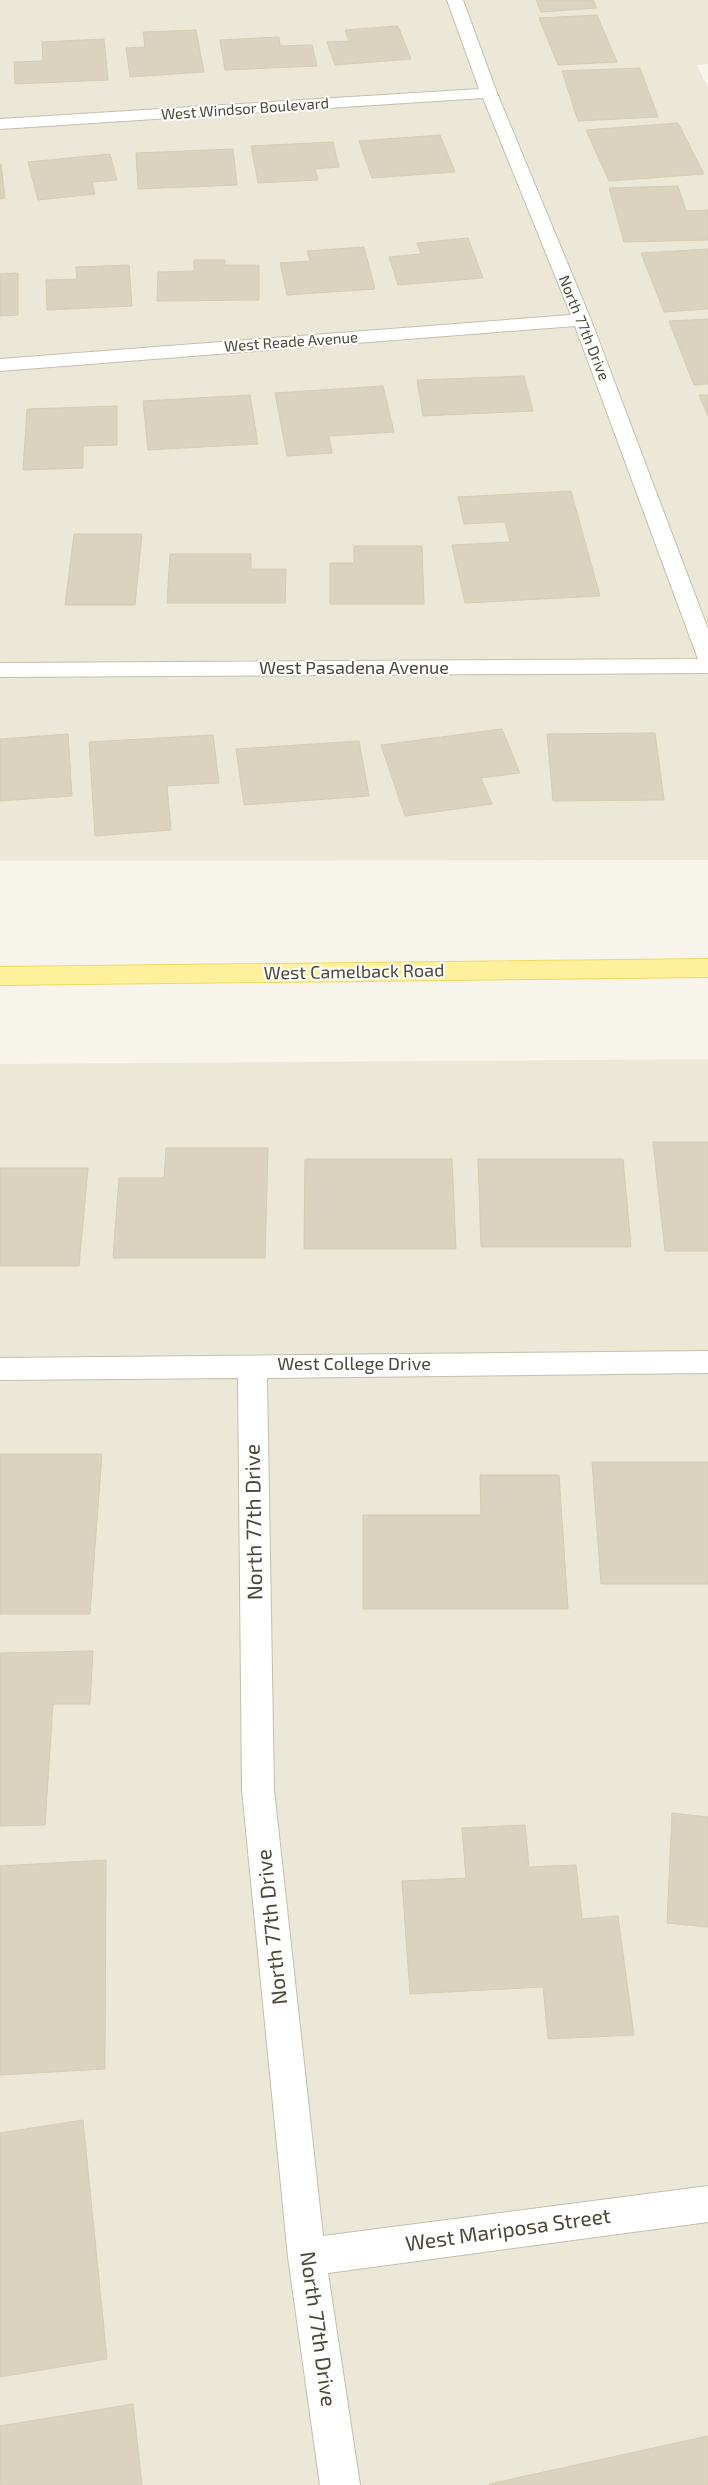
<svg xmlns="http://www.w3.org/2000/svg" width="708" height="2485" font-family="'Exo 2',sans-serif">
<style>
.residential{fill:#ebe8d8}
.building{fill:#dad3bf;stroke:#d5ccb1}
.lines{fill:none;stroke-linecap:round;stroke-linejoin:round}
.minor-casing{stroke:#c4bfac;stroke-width:2}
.major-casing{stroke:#f0d95f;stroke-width:2}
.minor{fill:#fff;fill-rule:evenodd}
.major{fill:#fff09b;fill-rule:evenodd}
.labels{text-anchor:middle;stroke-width:4;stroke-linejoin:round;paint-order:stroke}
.far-street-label{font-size:15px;fill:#4c4737;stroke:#fff}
.street-label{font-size:18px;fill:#4c4737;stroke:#fff}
.near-street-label{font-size:21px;fill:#4c4737;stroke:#fff}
</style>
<rect width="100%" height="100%" fill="#f7f5eb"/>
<!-- residential -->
<g class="residential">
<polygon points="0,0 708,0 708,64 697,65 708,88 708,860 0,861"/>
<polygon points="708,1059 708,2485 0,2485 0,1064"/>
</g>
<!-- building -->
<g class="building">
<polygon points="536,0 593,0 597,8 541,12"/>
<polygon points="597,15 617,62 558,65 539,18"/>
<polygon points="398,26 411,59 335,65 327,42 349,41 345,30"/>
<polygon points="196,30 204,72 130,77 126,48 145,47 143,32"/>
<polygon points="279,37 280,46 312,45 317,66 225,70 220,40"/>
<polygon points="104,39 108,80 15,84 14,62 43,61 42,42"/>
<polygon points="640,68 658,117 578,121 562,71"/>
<polygon points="678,123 704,174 609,181 586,130"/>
<polygon points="440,135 455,172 372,178 359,141"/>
<polygon points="333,142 339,167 315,169 318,180 258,183 251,146"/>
<polygon points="233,149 237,185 138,189 136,153"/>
<polygon points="110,154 117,180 92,182 95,194 38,200 28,162"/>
<polygon points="0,164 1,164 5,198 0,199"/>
<polygon points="678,186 686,211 708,210 708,240 624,242 609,188"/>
<polygon points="468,238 483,278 398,285 389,257 421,254 417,243"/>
<polygon points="364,247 375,289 287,295 280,263 310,261 307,251"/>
<polygon points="708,249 708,309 664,312 641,253"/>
<polygon points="194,260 225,260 225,265 259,265 259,300 157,301 158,272 194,271"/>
<polygon points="129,265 132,306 47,310 46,280 77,279 76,267"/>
<polygon points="18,273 18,315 0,316 0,274"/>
<polygon points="708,319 708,384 694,385 669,321"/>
<polygon points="524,376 533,411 423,416 417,380"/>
<polygon points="383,386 394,432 329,436 332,453 287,456 275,393"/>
<polygon points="250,395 258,444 148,450 143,401"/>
<polygon points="699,395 708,395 708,416"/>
<polygon points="117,406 117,445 83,446 83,468 23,470 27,409"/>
<polygon points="571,491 600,596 465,603 452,545 510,542 505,522 464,524 458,497"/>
<polygon points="74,534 142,534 135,605 65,605"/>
<polygon points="354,546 422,546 424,604 330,604 330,563 354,563"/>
<polygon points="170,554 251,554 251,569 286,569 285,603 167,603"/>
<polygon points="502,729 520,773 481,778 492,804 405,816 381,745"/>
<polygon points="655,733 664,800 553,801 547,734"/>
<polygon points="68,734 72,796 0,801 0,739"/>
<polygon points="213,735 219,783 167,786 171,830 95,836 89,742"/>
<polygon points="359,741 369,796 244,805 236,749"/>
<polygon points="653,1142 708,1142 708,1251 665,1251"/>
<polygon points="166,1148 268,1148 265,1258 113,1258 119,1178 164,1178"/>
<polygon points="305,1159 452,1159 456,1249 304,1249"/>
<polygon points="478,1159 623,1159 631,1247 481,1247"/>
<polygon points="0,1168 88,1168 79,1266 0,1266"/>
<polygon points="0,1454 102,1454 90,1614 0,1614"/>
<polygon points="592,1462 708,1462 708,1584 601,1584"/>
<polygon points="480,1475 559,1475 568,1609 363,1609 363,1515 481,1515"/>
<polygon points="93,1651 90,1704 53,1704 45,1825 0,1826 0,1653"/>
<polygon points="672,1813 708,1817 708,1927 667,1923"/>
<polygon points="525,1825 529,1867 576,1865 582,1919 618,1916 634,2035 548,2039 543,1987 410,1994 402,1881 466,1878 462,1828"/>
<polygon points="106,1860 105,2069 0,2075 0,1866"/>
<polygon points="83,2120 107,2359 0,2377 0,2133"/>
<polygon points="133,2404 142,2485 0,2485 0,2426"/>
<polygon points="708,2436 708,2485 490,2485 489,2484"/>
</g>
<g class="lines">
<defs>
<g id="minor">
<polygon points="447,0 463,0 497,93 591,320 708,629 708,673 0,677 0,663 698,659 575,326 0,371 0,359 571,315 483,98 0,129 0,119 479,89"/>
<polygon points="708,1351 708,1373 267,1378 274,1790 323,2236 708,2186 708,2222 328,2273 360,2485 320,2485 288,2257 242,1790 238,1378 0,1380 0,1358"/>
</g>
<polygon id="major" points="708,959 708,977 0,985 0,967"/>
</defs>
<!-- minor casing -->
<use href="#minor" class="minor-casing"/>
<!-- major casing -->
<use href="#major" class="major-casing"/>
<!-- minor -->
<use href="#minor" class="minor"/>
<!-- major -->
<use href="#major" class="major"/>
</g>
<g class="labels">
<!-- far-street labels -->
<g class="far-street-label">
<text transform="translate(245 109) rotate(-4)" y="5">West Windsor Boulevard</text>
<text transform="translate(584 328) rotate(68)" y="5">North 77th Drive</text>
<text transform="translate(291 342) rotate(-4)" y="5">West Reade Avenue</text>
</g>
<!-- street labels -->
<g class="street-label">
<text x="354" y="674">West Pasadena Avenue</text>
<text transform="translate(354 972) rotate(-1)" y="6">West Camelback Road</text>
<text x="354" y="1370">West College Drive</text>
</g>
<!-- near-street labels -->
<g class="near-street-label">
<text transform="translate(254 1522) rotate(-91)" y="7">North 77th Drive</text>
<text transform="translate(272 1927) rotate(-96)" y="7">North 77th Drive</text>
<text transform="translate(508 2230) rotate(-8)" y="7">West Mariposa Street</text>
<text transform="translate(318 2329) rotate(82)" y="7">North 77th Drive</text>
</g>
</g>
</svg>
